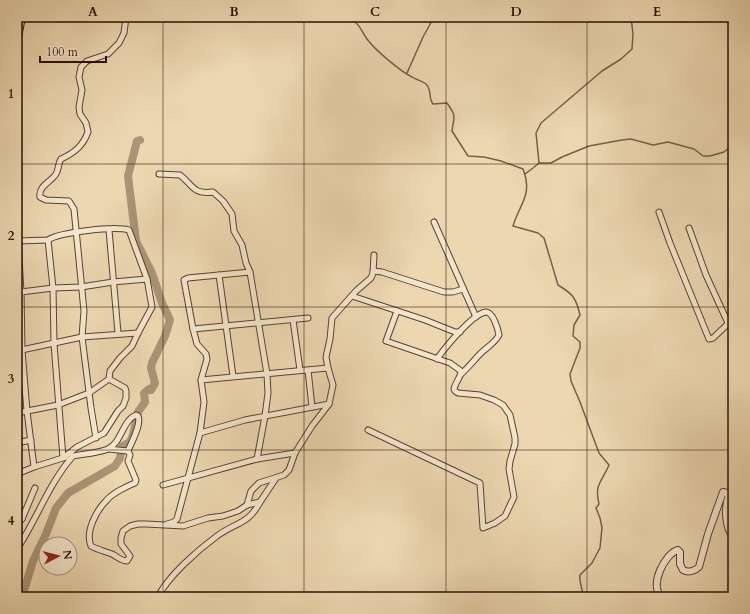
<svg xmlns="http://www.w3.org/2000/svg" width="750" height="614" font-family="Cardo,serif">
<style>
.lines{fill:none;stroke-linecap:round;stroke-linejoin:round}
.stream{stroke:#765e49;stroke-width:1.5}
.river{stroke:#aa9376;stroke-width:8}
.minor-casing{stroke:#5a4130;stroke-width:7}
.tertiary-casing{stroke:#5a4130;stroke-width:8}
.trunk-casing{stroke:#290f05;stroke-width:10}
.minor{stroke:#f3e5cc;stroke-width:5}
.tertiary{stroke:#f3e5cc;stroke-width:6}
.trunk{stroke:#ecd7b0;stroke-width:8}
.grid{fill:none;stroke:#290f05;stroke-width:1;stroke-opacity:0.55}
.neatline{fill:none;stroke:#290f05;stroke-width:1.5}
.grid-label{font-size:13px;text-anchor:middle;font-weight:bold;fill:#290f05}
</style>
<rect width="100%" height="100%" fill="#ecd7b0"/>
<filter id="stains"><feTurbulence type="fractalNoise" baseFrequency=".005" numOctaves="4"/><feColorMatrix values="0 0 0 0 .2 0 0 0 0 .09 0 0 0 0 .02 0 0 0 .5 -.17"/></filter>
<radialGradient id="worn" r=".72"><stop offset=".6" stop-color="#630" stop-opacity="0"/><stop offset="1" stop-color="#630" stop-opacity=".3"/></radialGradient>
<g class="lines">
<!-- stream -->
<g class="stream">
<path d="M337,17C343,22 349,18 354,21C360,25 363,34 367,39C375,50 400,71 412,77C416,80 421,80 426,84C432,89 428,98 433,104L447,103C457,117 454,116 452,131L468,156L484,157L501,161L523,169C533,195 520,203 513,226L538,233L544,238L558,285C573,294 576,298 580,315L574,325L573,336L580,342V348L570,374L571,381L580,402L599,453L609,465C602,482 594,484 599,504L596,508L600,518L602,528L600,548L592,563L580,575C579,584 583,589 583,597"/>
<polyline points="407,73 423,37 434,17"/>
<polyline points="539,163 551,163 562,157 589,146 622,140 631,139 653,145 668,142 694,149 703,156 710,156 724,152 733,145"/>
<polyline points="525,174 533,168 539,163 536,133 541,123 602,71 621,59 632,49 633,34 631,17"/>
</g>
<!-- river -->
<polyline class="river" points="22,597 33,561 46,534 56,508 68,493 115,466 120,458 122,446 130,442 133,435 138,412 145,402 144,393 149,389 151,390 155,383 151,368 152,363 165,336 170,320 162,303 152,273 136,241 128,176 137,141 140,140"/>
<defs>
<g id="minor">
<path d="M159,174L180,175C193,185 193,195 213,192L223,201L232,214L234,231L242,245L246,263L250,272L267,374L268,393L265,416L257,459"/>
<polyline points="659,212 670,243 709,339 713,338 733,319"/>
<polyline points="434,222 476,317"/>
<polyline points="689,228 706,275 728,323"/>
<polyline points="109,230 118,333"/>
<polyline points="48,240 53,288 54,344 63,458 77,447 104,433 118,411 123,406 126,398 126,391 125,388 109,379"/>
<path d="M17,241L48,240C60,232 115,226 129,230L147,279L152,307L138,333L132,346L120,358L110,371L109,379L89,393L58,405L17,413"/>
<polyline points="373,271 382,272 444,292 453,292 463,289"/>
<polyline points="219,275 233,376"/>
<polyline points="17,294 21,292 53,288 81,287 113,282 147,279"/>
<polyline points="352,296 425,320 455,332 460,332"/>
<polyline points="293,320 300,370"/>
<polyline points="193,329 308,318"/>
<polyline points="17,351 82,337 138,333"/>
<path d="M437,359C444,349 473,313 486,312C493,312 498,329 499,335C495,343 487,347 481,353C474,360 468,368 461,374"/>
<polyline points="308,370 312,407"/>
<polyline points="201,380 328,368"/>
<path d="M368,430L480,483L483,528L495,523L505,516L514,497L509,469L510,461L515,444V438L510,415L503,405L494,400L480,395L458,393L455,391L454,389C455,383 461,377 461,371L450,363L386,341L397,311"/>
<polyline points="200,433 245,420 329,404"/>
<path d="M96,438L91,408L82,337L84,311L74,209L69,201L46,200L40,197C38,186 51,182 56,174C59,169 58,163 61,159C74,153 83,146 88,132L86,123L80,114L79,107L82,90L79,77L81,67L87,61L108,54L119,43L124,33L126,17"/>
<polyline points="17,443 31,440"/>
<polyline points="108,449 128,451"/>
<polyline points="34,467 66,457"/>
<polyline points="17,474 34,467 27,411 22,350 21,292 18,241"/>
<polyline points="163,485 257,459 295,453"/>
<polyline points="247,505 260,502 276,478"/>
<polyline points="17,510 22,519"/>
<polyline points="17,524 22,519 35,488"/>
<polyline points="167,524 174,522 177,519 200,433 204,402 201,380 207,359 206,354 197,344 193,329 184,280 188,278 250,272"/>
<path d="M17,549C37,519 49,483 73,456C83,454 99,453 108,449C122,442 122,421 136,415L138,416C142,424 131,443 128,451L130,455L128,461L136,480L135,483C127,486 111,494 106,501C96,511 85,532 91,546C98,550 105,551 112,554C118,557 121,561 127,561L130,556L121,544V538L123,531L130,526L138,524H146L183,526L208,518L223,516L238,511L247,505L251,491L259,483L284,475L289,470L295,453L312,426L329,404L333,385L328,368L326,357L330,339L332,318L356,291L371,278L373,273L374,255"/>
<path d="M158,597C168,576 198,550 217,536C236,522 248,525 260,502"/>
</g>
<path id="tertiary" d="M662,597C648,587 665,553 678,550L680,552V564L683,570C688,573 695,571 699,567L708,534L723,492L728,493L729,495C724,507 725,527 733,537"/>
<polyline id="trunk" points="17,37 21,17"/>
</defs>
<!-- minor casing -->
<use href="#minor" class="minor-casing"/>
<!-- tertiary casing -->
<use href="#tertiary" class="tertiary-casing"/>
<!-- trunk casing -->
<use href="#trunk" class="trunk-casing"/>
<!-- minor -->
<use href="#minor" class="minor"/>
<!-- tertiary -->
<use href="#tertiary" class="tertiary"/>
<!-- trunk -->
<use href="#trunk" class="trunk"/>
</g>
<!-- grid -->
<path class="grid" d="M163,17V597M304,17V597M446,17V597M587,17V597M17,164H733M17,307H733M17,450H733"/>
<!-- margin -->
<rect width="750" height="614" fill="none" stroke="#ecd7b0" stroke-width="44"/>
<!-- north arrow -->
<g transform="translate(58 556) rotate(83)"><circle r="19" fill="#f3e5cc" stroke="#a28f7c"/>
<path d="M0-3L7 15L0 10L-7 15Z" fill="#8f2418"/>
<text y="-6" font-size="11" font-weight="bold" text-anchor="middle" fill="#290f05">N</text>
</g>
<!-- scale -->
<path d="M40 56v6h66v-6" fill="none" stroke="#290f05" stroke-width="2"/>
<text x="46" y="56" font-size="12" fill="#290f05" stroke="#f3e5cc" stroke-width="3" paint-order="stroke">100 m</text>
<rect x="22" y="22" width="706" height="570" class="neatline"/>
<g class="grid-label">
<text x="93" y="16">A</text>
<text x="234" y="16">B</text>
<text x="375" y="16">C</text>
<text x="516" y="16">D</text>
<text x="657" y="16">E</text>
<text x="11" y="98">1</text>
<text x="11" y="240">2</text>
<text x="11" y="383">3</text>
<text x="11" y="525">4</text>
</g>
<rect width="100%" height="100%" filter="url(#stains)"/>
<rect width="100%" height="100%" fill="url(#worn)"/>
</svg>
